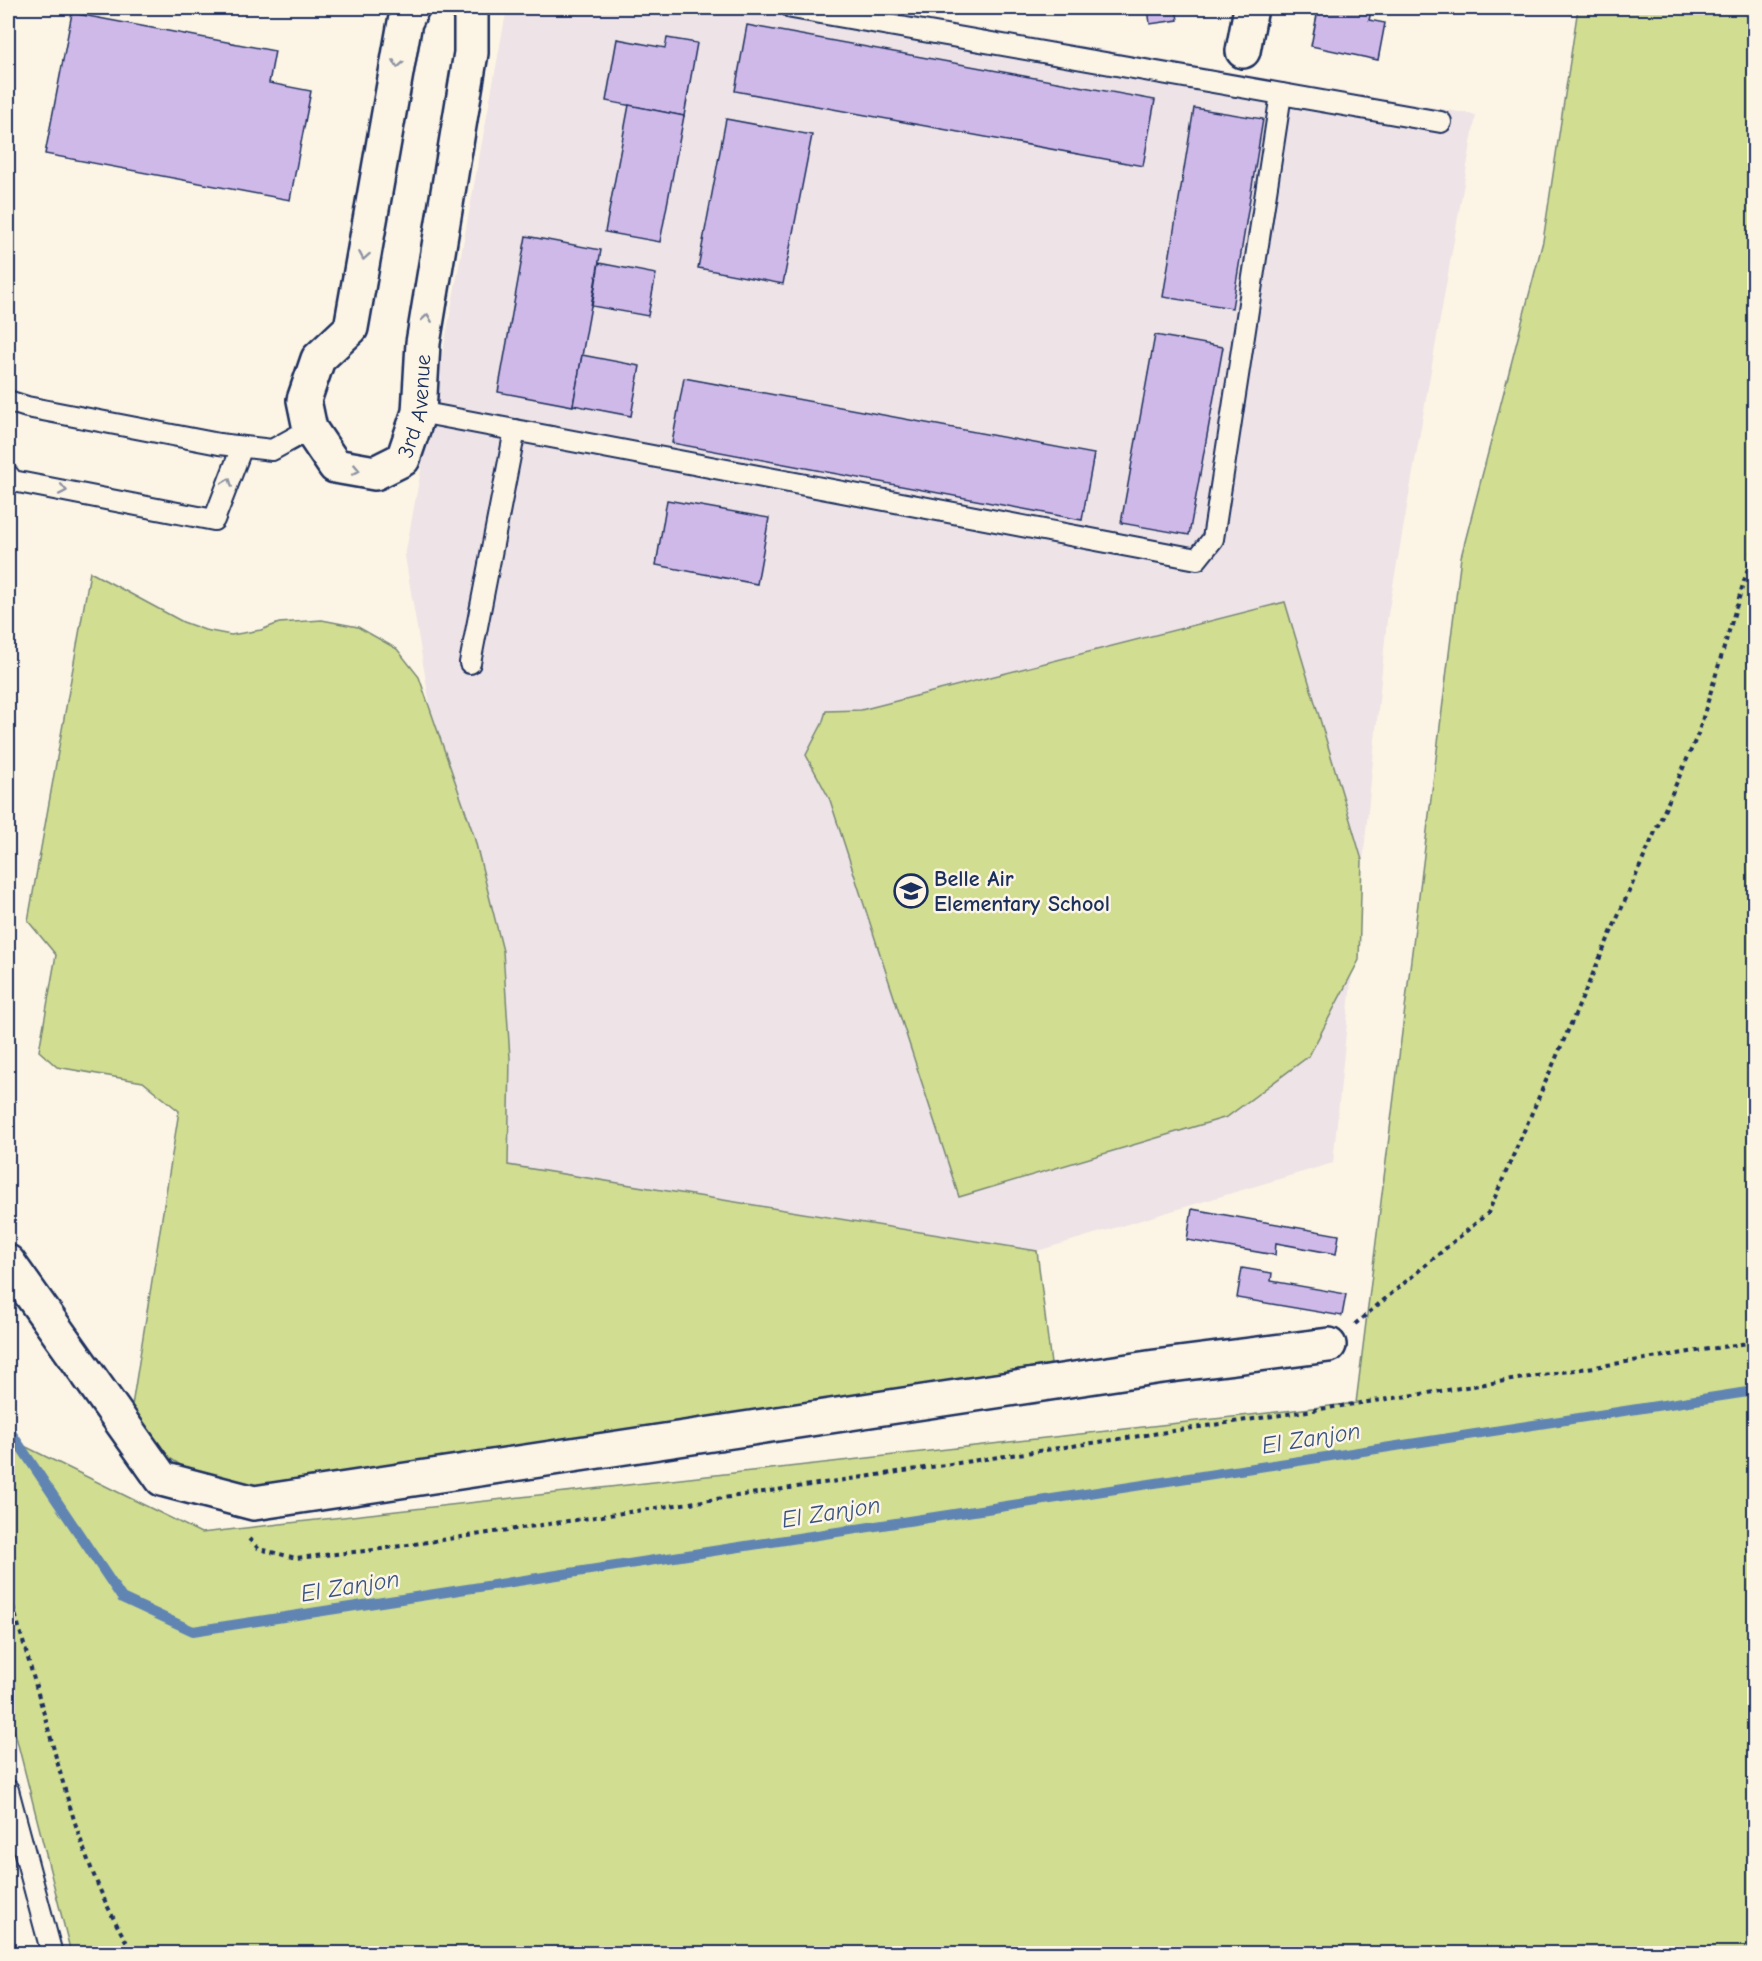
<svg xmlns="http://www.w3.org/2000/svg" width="1762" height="1961" font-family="'Comic Neue',sans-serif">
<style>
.built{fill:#eee3e6}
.green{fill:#d1dd90;stroke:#768677;stroke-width:1.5}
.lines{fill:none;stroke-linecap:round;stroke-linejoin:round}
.stream{stroke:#6185b3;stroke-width:10}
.building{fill:#cfb9e9;stroke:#1b2f5e;stroke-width:1.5}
.lane-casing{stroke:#1b2f5e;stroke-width:24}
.street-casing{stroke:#1b2f5e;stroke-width:38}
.path{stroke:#1b2f5e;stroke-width:4;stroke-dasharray:4.5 4.5;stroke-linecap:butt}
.lane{stroke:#fcf5e5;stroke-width:20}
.street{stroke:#fcf5e5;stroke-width:33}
.oneway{stroke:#8c92a2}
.labels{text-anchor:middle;stroke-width:5;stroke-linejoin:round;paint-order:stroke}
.street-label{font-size:22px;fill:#1b2f5e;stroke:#fcf5e5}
.poi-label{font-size:22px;font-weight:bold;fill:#1b2f5e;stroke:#fcf5e5;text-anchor:start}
.water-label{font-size:24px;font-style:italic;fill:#385381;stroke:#fcf5e5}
</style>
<rect width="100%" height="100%" fill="#fcf5e5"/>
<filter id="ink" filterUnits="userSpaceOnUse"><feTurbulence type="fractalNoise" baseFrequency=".0167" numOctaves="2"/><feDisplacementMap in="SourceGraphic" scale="12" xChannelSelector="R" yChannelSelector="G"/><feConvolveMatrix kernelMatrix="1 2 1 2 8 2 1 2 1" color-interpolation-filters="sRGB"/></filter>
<g filter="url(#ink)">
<!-- built -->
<polygon class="built" points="507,8 866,8 1476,115 1387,620 1333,1163 1037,1251 507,1165 405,556"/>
<!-- green -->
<g class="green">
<polygon points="1578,8 1754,8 1754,1953 71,1953 8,1705 8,1438 201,1533 1356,1403 1461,557 1543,241"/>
<polygon points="90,572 183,622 205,630 231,635 261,630 279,623 322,620 358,627 397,649 419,677 474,836 503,951 510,1058 508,1165 1037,1251 1051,1364 228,1496 128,1431 179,1111 143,1082 57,1067 39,1051 56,955 28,921"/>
<polygon points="1285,602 1362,860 1359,960 1309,1056 1227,1117 959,1197 830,800 806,755 822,724 826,711 861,710"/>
</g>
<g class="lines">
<!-- stream -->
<polyline class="stream" points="8,1428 122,1598 193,1631 1754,1391"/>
</g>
<!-- building -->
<g class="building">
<polygon points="1148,8 1176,8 1178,20 1150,24"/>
<polygon points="1312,8 1372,8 1369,20 1385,23 1378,60 1311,46 1317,15 1311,14"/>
<polygon points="72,13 275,51 269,83 311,91 290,200 45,154"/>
<polygon points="747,25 1155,100 1143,166 735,91"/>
<polygon points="667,38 697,43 684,116 606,101 617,39 665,48"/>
<polygon points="629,105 684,116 660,242 605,232"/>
<polygon points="1194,108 1263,119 1232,308 1163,297"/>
<polygon points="726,119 812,135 783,284 698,268"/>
<polygon points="526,236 601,250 573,406 498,392"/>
<polygon points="599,263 656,274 648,316 592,306"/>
<polygon points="1155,335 1223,347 1189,535 1121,523"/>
<polygon points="582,355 640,366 631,416 573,405"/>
<polygon points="684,378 1094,454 1082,520 672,443"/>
<polygon points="667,500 769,518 757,584 656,565"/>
<polygon points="1192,1209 1339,1235 1336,1254 1276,1243 1275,1255 1187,1240"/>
<polygon points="1242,1268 1272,1273 1271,1281 1346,1294 1342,1316 1237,1298"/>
</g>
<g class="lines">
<defs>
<g id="lane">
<polyline points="792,8 1441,122"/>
<polyline points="8,401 27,407 219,444 272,450 310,429"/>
<polyline points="419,412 1197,559 1213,539 1281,94"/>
<polyline points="8,475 13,481 214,520 242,447"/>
<polyline points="470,663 515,430"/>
<polyline points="8,1790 52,1954"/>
</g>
<g id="street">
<path id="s1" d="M412,8L405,22L351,328L318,359L304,400L310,429L335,466L375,473L403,459L419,412L423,343L471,53V8"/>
<polyline points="1243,51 1251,8"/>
<polyline points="8,1262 162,1479 254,1503 1155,1367 1329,1345"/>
</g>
</defs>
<!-- lane casing -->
<use href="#lane" class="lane-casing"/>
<!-- street casing -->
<use href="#street" class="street-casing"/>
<!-- path -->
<g class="path">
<polyline points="1355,1324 1488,1213 1698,734 1754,548"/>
<polyline points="249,1539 259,1549 296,1558 374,1550 1428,1393 1754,1342"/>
<path d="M8,1589C22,1638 36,1686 50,1735C70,1810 91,1887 134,1954"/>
</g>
<!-- lane -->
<use href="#lane" class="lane"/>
<!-- street -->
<use href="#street" class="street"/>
</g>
<!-- one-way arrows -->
<defs><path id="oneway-chevron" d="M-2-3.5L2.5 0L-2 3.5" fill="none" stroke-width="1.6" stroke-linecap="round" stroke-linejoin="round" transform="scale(1.5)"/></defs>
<g class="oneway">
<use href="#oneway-chevron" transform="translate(398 64) rotate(100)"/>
<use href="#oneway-chevron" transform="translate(364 256) rotate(100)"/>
<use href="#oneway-chevron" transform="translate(427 318) rotate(-81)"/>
<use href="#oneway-chevron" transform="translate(356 470) rotate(11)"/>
<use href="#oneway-chevron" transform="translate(228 482) rotate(-69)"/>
<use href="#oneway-chevron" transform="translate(63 490) rotate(11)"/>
</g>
</g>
<!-- icons -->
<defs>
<symbol id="school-ring" viewBox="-11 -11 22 22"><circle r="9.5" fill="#fcf5e5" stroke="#1b2f5e" stroke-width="1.5"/><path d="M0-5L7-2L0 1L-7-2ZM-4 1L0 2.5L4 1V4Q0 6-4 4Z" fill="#1b2f5e"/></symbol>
</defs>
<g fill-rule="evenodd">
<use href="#school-ring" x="892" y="872" width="38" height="38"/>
</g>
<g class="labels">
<!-- street labels -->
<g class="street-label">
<text dy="8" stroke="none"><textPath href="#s1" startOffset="616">3rd Avenue</textPath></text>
</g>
<!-- poi labels -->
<g class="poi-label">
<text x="934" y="886">Belle Air<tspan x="934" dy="25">Elementary School</tspan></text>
</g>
<!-- water labels -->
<g class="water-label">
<text transform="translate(1311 1438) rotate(-9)" y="8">El Zanjon</text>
<text transform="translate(831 1512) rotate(-9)" y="8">El Zanjon</text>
<text transform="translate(350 1586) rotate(-9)" y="8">El Zanjon</text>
</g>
</g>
<!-- margin -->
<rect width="1762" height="1961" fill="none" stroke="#fcf5e5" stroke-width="30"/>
<rect x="15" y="15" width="1732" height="1931" fill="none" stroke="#1b2f5e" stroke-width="2" filter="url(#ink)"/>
</svg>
